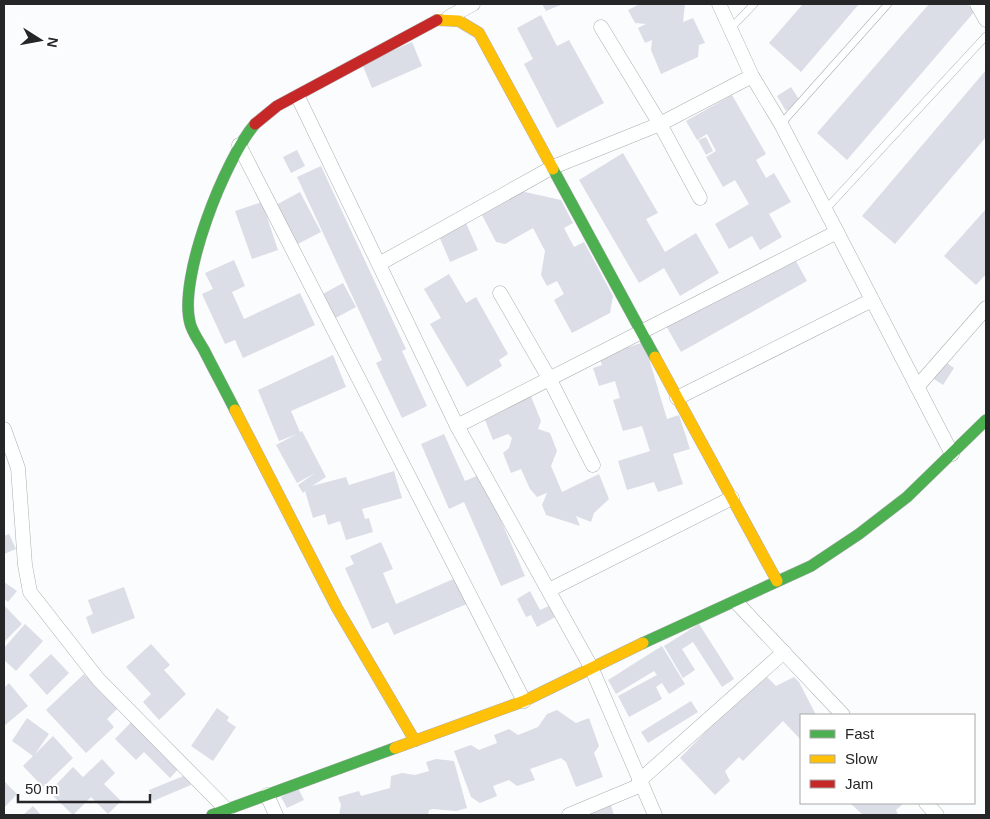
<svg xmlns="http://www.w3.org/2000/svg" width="990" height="819" font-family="Arial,sans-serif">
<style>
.building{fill:#dbdee6}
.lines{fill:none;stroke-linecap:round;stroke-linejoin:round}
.lane-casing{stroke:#aeaeb0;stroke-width:8}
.street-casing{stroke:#aeaeb0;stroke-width:15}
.fast-casing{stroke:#aeaeb0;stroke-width:12}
.slow-casing{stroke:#aeaeb0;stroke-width:12}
.jam-casing{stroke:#aeaeb0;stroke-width:12}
.lane{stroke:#feffff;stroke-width:7}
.street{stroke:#feffff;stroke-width:14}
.fast{stroke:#4caf50;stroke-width:11}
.slow{stroke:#ffc107;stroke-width:11}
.jam{stroke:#c62828;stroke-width:11}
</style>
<rect width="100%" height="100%" fill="#fafcfe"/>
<!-- building -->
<g class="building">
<polygon points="542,4 563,4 546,11"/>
<polygon points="640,4 685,4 683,22 693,18 705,43 699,45 698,57 661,74 651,50 652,40 645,43 638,28 646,24 635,23 628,10"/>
<polygon points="803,4 859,4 801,72 769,43"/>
<polygon points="929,4 967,4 975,11 847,160 817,133"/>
<polygon points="541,15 557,46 569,40 604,103 557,128 524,64 533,59 517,28"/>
<polygon points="412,42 422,66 372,88 362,64"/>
<polygon points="986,70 986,137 895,244 862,216"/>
<polygon points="791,87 800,101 786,111 777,96"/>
<polygon points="732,95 766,154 756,160 766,178 774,173 791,202 769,214 782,237 760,250 752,236 729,249 715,224 749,204 735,180 723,187 706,157 716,151 707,134 697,140 686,121"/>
<polygon points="706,137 713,151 706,155 698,140"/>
<polygon points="297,150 305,166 291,173 283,157"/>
<polygon points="623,153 658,213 646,219 665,252 696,233 719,273 680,296 664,268 639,283 579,180"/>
<polygon points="321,166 406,349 402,351 427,406 402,418 376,363 382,360 297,177"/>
<polygon points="516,190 561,200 573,223 564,228 574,247 584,242 613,296 610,313 572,333 554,300 564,294 557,281 547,286 541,275 545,251 533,228 505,244 496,242 482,215 501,204 503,197"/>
<polygon points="300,192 321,232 296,245 274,206"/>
<polygon points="262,202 278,250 252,259 235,211"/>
<polygon points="986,209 986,274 976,285 944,256"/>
<polygon points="466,223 478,250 450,262 439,236"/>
<polygon points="792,254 807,281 681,352 665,324"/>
<polygon points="234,260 245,286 232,292 244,319 300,293 315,325 243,358 235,340 225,344 202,294 213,289 205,273"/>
<polygon points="449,274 466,303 476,297 508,354 499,360 502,366 467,387 430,324 441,318 424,289"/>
<polygon points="343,283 356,307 332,320 319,296"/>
<polygon points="644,342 667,419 679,415 690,449 673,454 683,484 658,492 654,482 627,490 618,461 650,451 642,426 623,431 613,400 620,398 615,381 599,386 593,368 602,365 598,354 628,344 629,347"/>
<polygon points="333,355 346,387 291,411 300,432 302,431 326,477 312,486 346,477 349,485 394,471 402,498 362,509 365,519 369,518 373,532 346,540 340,521 328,525 325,514 313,518 305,491 303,493 298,485 315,473 297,483 276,445 297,434 279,441 258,390"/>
<polygon points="943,360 954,368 943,385 931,377"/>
<polygon points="530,394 541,421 538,429 550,433 557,451 551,466 562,492 599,474 609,499 594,513 591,522 576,516 580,526 546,515 542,505 547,493 537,497 530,489 521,469 511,473 503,453 509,448 512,438 508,434 493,440 485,420 488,411"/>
<polygon points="444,434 465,481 481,474 525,576 501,586 464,502 449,509 421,444"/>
<polygon points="9,534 16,549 4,554 4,536"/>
<polygon points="381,542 393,569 383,573 396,604 458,577 469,603 394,635 388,622 372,629 345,568 354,564 350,556"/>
<polygon points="4,582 17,591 8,602 4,599"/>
<polygon points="124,587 135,618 92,634 86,617 93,614 88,600"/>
<polygon points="530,591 540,610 553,604 559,615 537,627 531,615 526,617 517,599"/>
<polygon points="4,605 22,624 4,642"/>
<polygon points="25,624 43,641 16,671 4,660 4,648"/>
<polygon points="699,624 734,679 722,687 693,642 682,649 695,670 683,678 664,646"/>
<polygon points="151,644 170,665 164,670 186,694 159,720 143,702 151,694 126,667"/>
<polygon points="662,646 685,684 669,694 662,683 656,687 662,699 629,717 618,696 657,675 654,671 616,694 608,680"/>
<polygon points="51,654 69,673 47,695 29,675"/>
<polygon points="763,673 776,686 794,677 799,682 816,715 801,715 801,740 783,721 743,761 739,757 725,771 730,781 715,795 680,758"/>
<polygon points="84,674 103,695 107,691 121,705 107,719 114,727 86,753 46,710"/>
<polygon points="9,683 28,706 4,726 4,688"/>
<polygon points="691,701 698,712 648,743 641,732"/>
<polygon points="217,708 229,717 227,721 236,727 213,761 191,746"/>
<polygon points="557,710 576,723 589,718 599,746 594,753 603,777 576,787 566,762 561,758 530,769 535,780 517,786 509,780 493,786 497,796 480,803 471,797 454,751 471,745 479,750 497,743 494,735 509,729 518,735 538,727 547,714"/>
<polygon points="27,718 49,734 35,754 53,736 73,758 43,787 23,766 33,756 12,741"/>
<polygon points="134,719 181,766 170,778 144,752 136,760 115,739"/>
<polygon points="102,759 115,773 104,784 121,801 108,814 91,797 73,815 49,792 73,767 83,777"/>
<polygon points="436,759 454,761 467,808 456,811 433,809 429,810 428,815 339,815 341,805 338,797 359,791 361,796 390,788 391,776 402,773 415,775 429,771 426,762"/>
<polygon points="186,775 191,785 153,801 149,790"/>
<polygon points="4,781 17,794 4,808"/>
<polygon points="298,788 304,800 287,808 281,797"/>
<polygon points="850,803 904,803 896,810 898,815 863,815"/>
<polygon points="611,805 614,815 583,815"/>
<polygon points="33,806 41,815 23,815"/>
</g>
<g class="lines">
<defs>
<g id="lane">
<polyline points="731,28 754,4"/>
<polyline points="781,124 888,4"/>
<polyline points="825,210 986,36"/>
</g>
<g id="street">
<polyline points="719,4 752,76 781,124 952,454"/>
<polyline points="977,4 986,20"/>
<polyline points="449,17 473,4"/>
<polyline points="601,27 660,124 700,198"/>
<polyline points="298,97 457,426 591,667 655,815"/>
<polyline points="239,145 524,701"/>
<polyline points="379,264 553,167 660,124 752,76"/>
<polyline points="500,293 549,378 593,465"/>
<polyline points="917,387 986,308"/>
<polyline points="677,398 872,300"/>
<polyline points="457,426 837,232"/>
<polyline points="4,429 18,468 25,565 30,592 98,679 227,810"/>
<polyline points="549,590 732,498"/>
<polyline points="736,602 843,715"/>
<polyline points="639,781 784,652"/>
<polyline points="267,795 276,815"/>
<polyline points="926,803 937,815"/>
<polyline points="569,815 641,785"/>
</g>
<g id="fast">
<polyline points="553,169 655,357"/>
<path d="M235,410C225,390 214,370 204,350C199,341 192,332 190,323C178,277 225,159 255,124"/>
<polyline points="643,643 811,566 859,534 907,497 986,420"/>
<polyline points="212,815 395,748"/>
</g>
<g id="slow">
<polyline points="437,20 459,21 479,33 553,169"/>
<polyline points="655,357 777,581"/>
<polyline points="235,410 337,608 415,741"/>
<polyline points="395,748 524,701 643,643"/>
</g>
<polyline id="jam" points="255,124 277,106 437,20"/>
</defs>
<!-- lane casing -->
<use href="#lane" class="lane-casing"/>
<!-- street casing -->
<use href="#street" class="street-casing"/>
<!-- fast casing -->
<use href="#fast" class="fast-casing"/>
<!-- slow casing -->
<use href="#slow" class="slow-casing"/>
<!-- jam casing -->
<use href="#jam" class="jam-casing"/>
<!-- lane -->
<use href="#lane" class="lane"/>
<!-- street -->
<use href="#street" class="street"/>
<!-- fast -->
<use href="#fast" class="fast"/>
<!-- slow -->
<use href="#slow" class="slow"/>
<!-- jam -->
<use href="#jam" class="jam"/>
</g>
<!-- border -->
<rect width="990" height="819" fill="none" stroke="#262628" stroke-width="10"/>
<!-- legend -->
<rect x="800" y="714" width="175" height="90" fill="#ffffff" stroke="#a8a8a9"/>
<rect x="810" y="730" width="25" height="8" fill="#4caf50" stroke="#a8a8a9"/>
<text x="845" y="739" font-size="15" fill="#262628">Fast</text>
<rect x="810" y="755" width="25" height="8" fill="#ffc107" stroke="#a8a8a9"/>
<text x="845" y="764" font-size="15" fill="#262628">Slow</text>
<rect x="810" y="780" width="25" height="8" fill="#c62828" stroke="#a8a8a9"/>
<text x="845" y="789" font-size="15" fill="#262628">Jam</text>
<!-- north arrow -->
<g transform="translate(40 40) rotate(101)" stroke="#ffffff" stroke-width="4" paint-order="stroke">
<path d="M0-4L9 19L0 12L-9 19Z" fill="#262628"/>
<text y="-8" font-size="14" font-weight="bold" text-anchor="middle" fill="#262628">N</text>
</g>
<!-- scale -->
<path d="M18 794v8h132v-8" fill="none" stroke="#262628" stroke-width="2.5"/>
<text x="25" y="794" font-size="15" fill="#262628" stroke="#ffffff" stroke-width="4" paint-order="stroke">50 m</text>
</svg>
